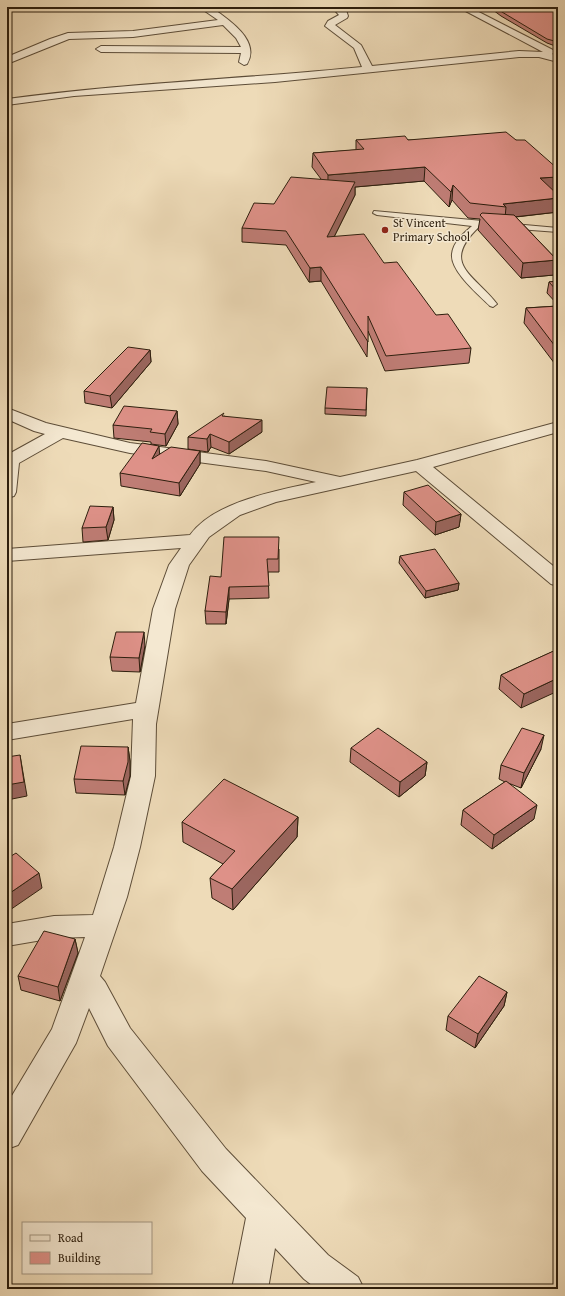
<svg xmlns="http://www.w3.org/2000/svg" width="565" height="1296" font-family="'Gentium Book Plus',serif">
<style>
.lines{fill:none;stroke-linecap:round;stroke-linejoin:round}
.lane-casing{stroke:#5d4d38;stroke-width:2}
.street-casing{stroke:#5d4d38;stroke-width:2}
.lane{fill:#f4e8d1;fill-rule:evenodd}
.street{fill:#f4e8d1;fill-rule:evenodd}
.wall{fill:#bf7d75;stroke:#2d1e0d}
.shaded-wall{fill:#9b665f;stroke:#2d1e0d}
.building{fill:#de9188;stroke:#2d1e0d}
.poi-dot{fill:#8f2418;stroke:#f4e8d1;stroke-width:1.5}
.labels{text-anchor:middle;stroke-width:3;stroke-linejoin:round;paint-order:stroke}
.far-poi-label{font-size:12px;fill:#2d1e0d;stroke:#f4e8d1;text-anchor:start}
</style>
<rect width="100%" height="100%" fill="#eedbb8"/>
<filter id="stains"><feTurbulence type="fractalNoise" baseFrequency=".005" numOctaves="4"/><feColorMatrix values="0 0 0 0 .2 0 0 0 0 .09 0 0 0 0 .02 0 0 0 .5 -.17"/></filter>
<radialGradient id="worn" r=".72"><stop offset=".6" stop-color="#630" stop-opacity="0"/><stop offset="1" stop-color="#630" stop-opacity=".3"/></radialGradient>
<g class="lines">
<defs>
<path id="lane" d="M374,211L558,228V232L480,226C439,264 474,274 497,304L493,307L490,306C479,295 450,271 452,254C453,242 464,233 472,226L377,215L373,213Z"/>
<g id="street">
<path d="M199,7C202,7 205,6 208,7C213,8 218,12 222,15C237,26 259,44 247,64L244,65L239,62L241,53L101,52L96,49L101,46L241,47L236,38L223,25L133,37L69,39L7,64V57L50,39L68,33L133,31L218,20Z"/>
<path d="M332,7H342L346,10L348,16L347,18L335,25L361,45L372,66L519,51L543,52L458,7H469L553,50L555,52L552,54L558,56V62L539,57H519L275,82L74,96L7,105V99C125,83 244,79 362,67L354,48L325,26L328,21L339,15Z"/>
<path d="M7,408L46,423L130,443L266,461L340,477L417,460L558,422V432L433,467L558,570V586L551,584L416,471L276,502L240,515L209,537L189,565L175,609L156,724L155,776L140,847L127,897L100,976L105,982L130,1028L226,1149L328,1255L358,1277L364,1289H317L304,1279L275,1248L268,1289H232L246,1218L202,1171L108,1046L89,1008L76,1043L18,1145L7,1149V1104L52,1029L85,937L54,938L7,946V924L54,916L93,915L114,847L131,776L133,719L7,740V724L136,703L153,609L169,565L181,548L7,561V549L190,535C215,501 276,491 316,482L266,471L130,453L63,438L19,463L16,492L14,496L7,498V455L45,434L34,431L7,419Z"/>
</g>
</defs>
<!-- lane casing -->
<use href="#lane" class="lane-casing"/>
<!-- street casing -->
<use href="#street" class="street-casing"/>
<!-- lane -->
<use href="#lane" class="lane"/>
<!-- street -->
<use href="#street" class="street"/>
</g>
<!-- wall -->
<g class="wall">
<polygon points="489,7 558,7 558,47 547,43 501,16"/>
<polygon points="356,140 516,140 558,169 558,191 554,191 558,195 558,212 516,217 557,260 554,275 521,278 478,230 480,219 468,218 452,200 449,207 424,181 355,187 355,195 334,237 384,263 436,315 471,348 469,363 385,371 368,331 367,357 321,281 309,282 286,245 242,242 242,228 274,204 321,179 312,167 313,153 356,150"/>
<polygon points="558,281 558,305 547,293 549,282"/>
<polygon points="558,306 558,368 524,323 526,308"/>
<polygon points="150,350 151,362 112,408 85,403 84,391"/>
<polygon points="367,388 366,416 325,414 325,408"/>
<polygon points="177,411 178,424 166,446 151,444 151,442 114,438 113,425"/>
<polygon points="224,416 262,432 229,454 211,447 208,452 188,449 188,437"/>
<polygon points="200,451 200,464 180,496 121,486 120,473 160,454"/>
<polygon points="404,492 461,514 459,527 435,535 403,505"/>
<polygon points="113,507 114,520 108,540 83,542 82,528"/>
<polygon points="279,549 279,572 268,572 269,598 229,599 226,624 206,624 205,611 221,577"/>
<polygon points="400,556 459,583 458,590 425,598 399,563"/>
<polygon points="145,646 140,672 112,671 110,657"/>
<polygon points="554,651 521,708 499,689 501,675"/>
<polygon points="128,747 130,761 130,776 125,795 76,793 74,779"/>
<polygon points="351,748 427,762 425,776 399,797 350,762"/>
<polygon points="541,749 521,788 508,783 534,819 492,849 461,825 463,810 505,782 499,779 501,765"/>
<polygon points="298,817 297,837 233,910 212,898 210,878 223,864 183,842 182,822"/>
<polygon points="75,939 78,953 60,1001 21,990 18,976"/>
<polygon points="507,992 504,1006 475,1048 446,1030 448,1016"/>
</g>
<!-- shaded-wall -->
<g class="shaded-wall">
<polygon points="425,167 424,181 355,187 355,195 327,251 328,175"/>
<polygon points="558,177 558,191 538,193 540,178"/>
<polygon points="453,185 452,200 449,207 451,192"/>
<polygon points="558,198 558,212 505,218 506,207 503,204"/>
<polygon points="557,260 554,275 521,278 523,263"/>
<polygon points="321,267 321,281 309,282 310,268"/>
<polygon points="150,350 151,362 112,408 110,396"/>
<polygon points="177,411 178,424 166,446 165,434"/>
<polygon points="262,420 262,432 229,454 229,442"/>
<polygon points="210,434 211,447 208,452 207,439"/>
<polygon points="159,446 160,458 152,459"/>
<polygon points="200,451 200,464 180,496 179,483"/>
<polygon points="7,486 9,499 7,502"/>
<polygon points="113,507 114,520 108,540 106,527"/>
<polygon points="461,514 459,527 435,535 436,522"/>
<polygon points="459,583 458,590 425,598 426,591"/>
<polygon points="229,587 229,599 226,624 226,612"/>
<polygon points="144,632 145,646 140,672 139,658"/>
<polygon points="558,678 558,691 521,708 524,694"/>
<polygon points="544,735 541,749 521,788 524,773"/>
<polygon points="128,747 130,761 130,776 125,795 123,781"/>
<polygon points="20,755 27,796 7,800 7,785"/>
<polygon points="427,762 425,776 399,797 400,782"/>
<polygon points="537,805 534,819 492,849 494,835"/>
<polygon points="298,817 297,837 233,910 232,889"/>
<polygon points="39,873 42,888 7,912 7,895"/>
<polygon points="75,939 78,953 60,1001 58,987"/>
<polygon points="507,992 504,1006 475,1048 478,1034"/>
</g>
<!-- building -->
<g class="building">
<polygon points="495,7 558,7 558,42 547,39 502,12"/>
<polygon points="506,132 516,140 525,140 558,169 558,177 540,178 558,195 558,198 503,204 506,207 470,203 453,185 451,192 425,167 328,175 313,153 364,149 356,140 405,136 408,140"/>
<polygon points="291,177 355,182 327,237 364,234 384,263 397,262 436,315 448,314 471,348 386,356 368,316 368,342 321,267 310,268 286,231 242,228 254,203 274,204"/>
<polygon points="482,213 514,215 557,260 523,263 480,215"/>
<polygon points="558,281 558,292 549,282"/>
<polygon points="558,306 558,350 526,308"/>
<polygon points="128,347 150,350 110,396 84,391"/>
<polygon points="327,387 367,388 366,410 325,408"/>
<polygon points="124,406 177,411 165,434 150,432 152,429 113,425"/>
<polygon points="224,413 222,416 262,420 229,442 210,434 207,439 188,437"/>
<polygon points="142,443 159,446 152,459 171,447 200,451 179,483 120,473"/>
<polygon points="428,485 461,514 436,522 404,492"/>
<polygon points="90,506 113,507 106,527 82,528"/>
<polygon points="224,537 279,537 278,559 267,559 269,586 229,587 226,612 205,611 210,576 221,577"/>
<polygon points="435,549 459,583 426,591 400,556"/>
<polygon points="116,632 144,632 139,658 110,657"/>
<polygon points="558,649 558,678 524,694 501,675"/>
<polygon points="378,728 427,762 400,782 351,748"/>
<polygon points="522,728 544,735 524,773 501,765"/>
<polygon points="81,746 128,747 128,762 123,781 74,779"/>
<polygon points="20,755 24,782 7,785 7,757"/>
<polygon points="224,779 298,817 232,889 210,878 235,851 182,822"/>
<polygon points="506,781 537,805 494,835 463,810"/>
<polygon points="16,853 39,873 7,895 7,858 8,858"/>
<polygon points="44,931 75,939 58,987 18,976"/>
<polygon points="479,976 507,992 478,1034 448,1016"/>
<polygon points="121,1285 134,1289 119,1289"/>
</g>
<!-- markers -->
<circle class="poi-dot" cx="385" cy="230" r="4"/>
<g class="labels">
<!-- far-poi labels -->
<g class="far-poi-label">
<text x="393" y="227">St Vincent<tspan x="393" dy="14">Primary School</tspan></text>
</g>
</g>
<!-- margin -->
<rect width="565" height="1296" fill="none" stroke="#eedbb8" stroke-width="24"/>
<rect x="8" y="8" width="549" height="1280" fill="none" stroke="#2d1e0d" stroke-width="2"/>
<rect x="12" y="12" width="541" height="1272" fill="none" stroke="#2d1e0d"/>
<!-- legend -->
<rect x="22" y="1222" width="130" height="52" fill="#f4e8d1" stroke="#a49783"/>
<rect x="30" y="1235" width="20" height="6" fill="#f4e8d1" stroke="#a49783"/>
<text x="58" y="1242" font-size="12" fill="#2d1e0d">Road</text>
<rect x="30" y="1252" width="20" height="12" fill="#de9188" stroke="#a49783"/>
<text x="58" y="1262" font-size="12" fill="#2d1e0d">Building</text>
<rect width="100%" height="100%" filter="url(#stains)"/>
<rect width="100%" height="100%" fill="url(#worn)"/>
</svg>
